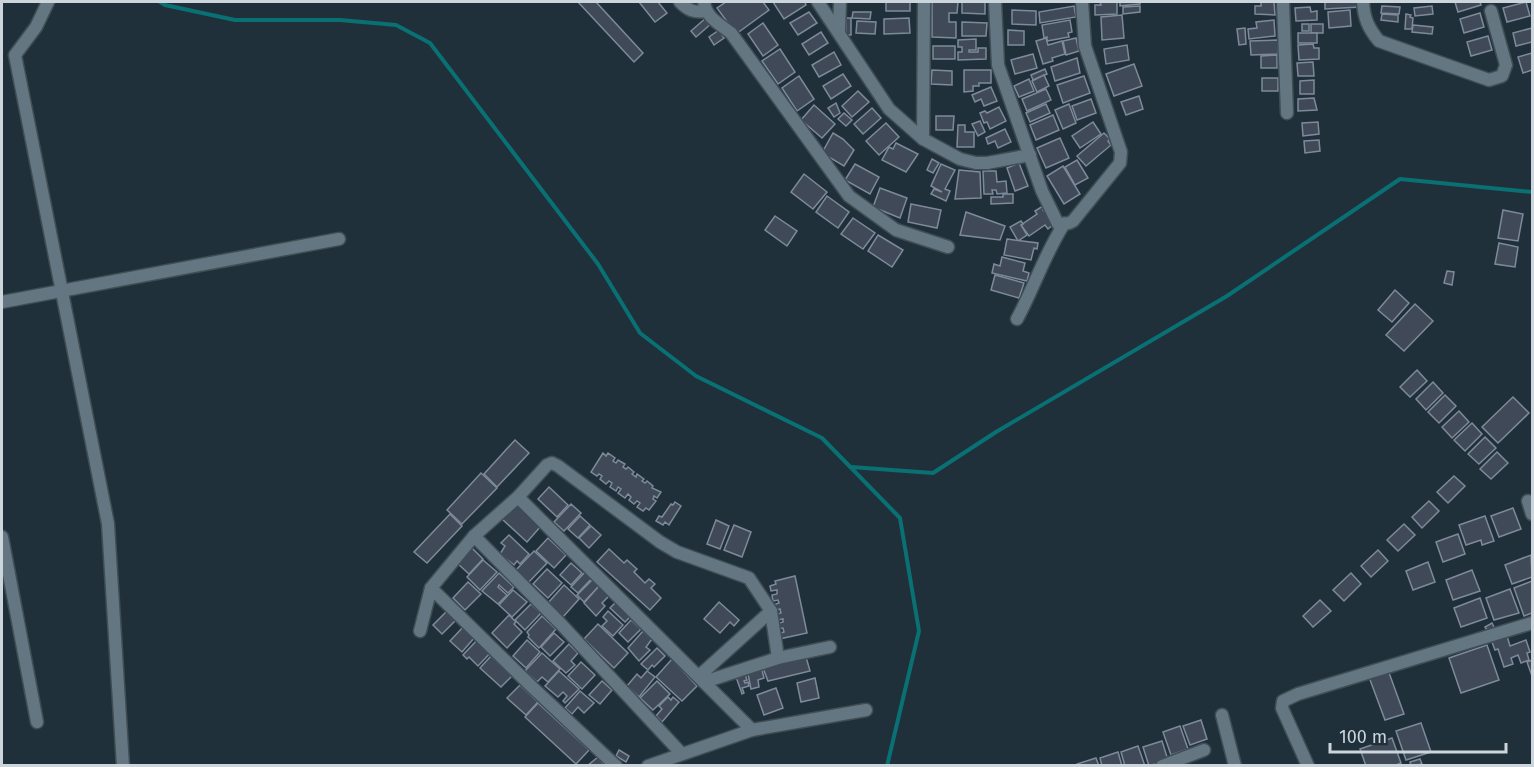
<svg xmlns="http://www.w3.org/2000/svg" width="1534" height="767" font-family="'Fira Sans',sans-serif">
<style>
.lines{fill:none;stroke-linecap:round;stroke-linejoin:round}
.stream{stroke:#097073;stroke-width:4}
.building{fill:#3f4958;stroke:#7e8a9a;stroke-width:1.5}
.minor-casing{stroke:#3f4d55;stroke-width:15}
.minor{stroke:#647682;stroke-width:12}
</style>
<rect width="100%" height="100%" fill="#20303a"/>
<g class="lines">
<!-- stream -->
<g class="stream">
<polyline points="160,2 165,5 235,20 340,20 396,25 430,43 598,264 640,333 696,376 822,438 900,518 919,631 887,766"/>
<polyline points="851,467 933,473 996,432 1227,296 1400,179 1532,192"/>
</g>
</g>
<!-- building -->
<g class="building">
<polygon points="578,2 596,2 643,53 634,62"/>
<polygon points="639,2 658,2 667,13 655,22"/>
<polygon points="726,2 763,2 769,10 736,34 717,8"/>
<polygon points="773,2 805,2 806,5 784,19"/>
<rect x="886" y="2" width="24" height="9"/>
<polygon points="932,2 958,2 957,13 949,13 949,22 956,22 956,38 932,37"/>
<polygon points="962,2 985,2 985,14 962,13"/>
<polygon points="1100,2 1117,2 1117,14 1095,15 1095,5 1101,5"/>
<polygon points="1120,2 1140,2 1140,4 1120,6"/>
<polygon points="1261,2 1274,2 1275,15 1255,14 1255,6 1261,6"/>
<polygon points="1325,2 1360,2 1360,7 1325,9"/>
<polygon points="1455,2 1480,2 1481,5 1458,12"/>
<polygon points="1526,2 1530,16 1507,22 1503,8"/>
<polygon points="1074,6 1076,17 1040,23 1039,12"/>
<polygon points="1140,6 1140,12 1123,14 1123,7"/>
<polygon points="1382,6 1400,7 1399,14 1381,13"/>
<polygon points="1432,6 1433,14 1415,16 1414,8"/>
<polygon points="1310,7 1311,12 1317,11 1317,20 1296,21 1295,8"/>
<polygon points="1012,10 1036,11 1036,25 1012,24"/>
<polygon points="1350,10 1351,26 1329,28 1328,12"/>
<polygon points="809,12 817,23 798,35 790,23"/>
<polygon points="853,12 871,12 870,19 852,18"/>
<polygon points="1480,13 1484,27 1464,33 1460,19"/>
<polygon points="1382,14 1398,15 1398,22 1381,20"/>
<polygon points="1406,14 1411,15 1410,17 1413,18 1412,29 1405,29"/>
<polygon points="1122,15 1124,38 1102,40 1101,17"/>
<polygon points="707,17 712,23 696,37 691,31"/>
<rect x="846" y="18" width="5" height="17"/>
<polygon points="909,18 910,33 884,34 884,19"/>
<polygon points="1070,20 1072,32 1068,33 1069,37 1047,41 1047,37 1044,38 1042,25"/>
<polygon points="1274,20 1275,36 1249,39 1248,29 1257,28 1256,22"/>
<polygon points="857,21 876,22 875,34 856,33"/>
<polygon points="962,22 987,23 986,36 962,36"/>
<polygon points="763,23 778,45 763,56 748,34"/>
<rect x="1302" y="24" width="7" height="7"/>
<rect x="1311" y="24" width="12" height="9"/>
<polygon points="1413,25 1433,27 1432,34 1412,32"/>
<polygon points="1245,28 1246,44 1239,45 1237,29"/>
<polygon points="1532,28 1532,42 1516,46 1513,33"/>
<polygon points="719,30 724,38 714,45 709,37"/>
<polygon points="1008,30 1024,31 1024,45 1008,45"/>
<polygon points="821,32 828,43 809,55 802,44"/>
<rect x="1298" y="33" width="19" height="10"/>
<polygon points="1488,36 1492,50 1471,56 1467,42"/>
<polygon points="1046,38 1048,45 1062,41 1065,54 1052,58 1053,61 1043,64 1036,41"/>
<polygon points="1076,38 1079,51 1066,55 1063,41"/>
<polygon points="976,39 976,50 969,50 969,52 978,52 978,48 986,48 986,59 958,60 958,52 962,52 962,47 958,47 958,40"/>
<polygon points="1278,40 1278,54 1251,55 1250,41"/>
<polygon points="1313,44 1314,48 1319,48 1319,59 1299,60 1298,45"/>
<polygon points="1127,45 1129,60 1106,64 1104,49"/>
<rect x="933" y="46" width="22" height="13"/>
<polygon points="780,49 795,72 778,84 762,61"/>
<polygon points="834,52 841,65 819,77 812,65"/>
<polygon points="1532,53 1532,70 1523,73 1518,57"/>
<polygon points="1033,54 1037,68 1015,74 1011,60"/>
<polygon points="1277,55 1277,68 1261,68 1261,56"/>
<polygon points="1077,58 1080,73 1055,81 1051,67"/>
<polygon points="1313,62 1314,76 1298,76 1297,63"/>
<polygon points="1134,64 1142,86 1114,96 1106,74"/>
<polygon points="1045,69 1047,74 1033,80 1031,75"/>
<polygon points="932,70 952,71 952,85 931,84"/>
<polygon points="964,70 991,70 991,83 979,83 979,86 973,86 973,91 964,92"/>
<polygon points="843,74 851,86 831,99 823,86"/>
<polygon points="1044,75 1049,86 1037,92 1032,81"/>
<polygon points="799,76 814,99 797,111 782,88"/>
<polygon points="1084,76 1090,93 1063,103 1057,85"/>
<rect x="1262" y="78" width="16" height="13"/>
<polygon points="1029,79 1034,91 1019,97 1014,86"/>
<polygon points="1314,80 1314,94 1300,94 1300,81"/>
<polygon points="991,87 997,101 984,106 981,99 975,102 972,95"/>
<polygon points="1046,89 1051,100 1027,111 1022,99"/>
<polygon points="858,91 869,102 852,117 842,106"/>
<polygon points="1139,96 1143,109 1126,115 1121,102"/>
<polygon points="1314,98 1317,110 1298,111 1298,99"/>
<polygon points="1091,99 1096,113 1077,120 1072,106"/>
<polygon points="836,103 840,113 834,117 828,108"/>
<polygon points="1046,104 1050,113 1030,122 1026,113"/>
<polygon points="1069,104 1076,123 1063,129 1055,110"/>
<polygon points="814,105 835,124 822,138 801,120"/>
<polygon points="999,107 1006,121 990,129 987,122 984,123 980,113 985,111 987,113"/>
<polygon points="872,108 881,118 863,134 854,124"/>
<polygon points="844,113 852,120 846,126 838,119"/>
<polygon points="1053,115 1059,130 1036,140 1030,125"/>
<polygon points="936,116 954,116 953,130 936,130"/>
<polygon points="980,121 985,132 978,136 972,124"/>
<polygon points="1093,122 1101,134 1080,148 1072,136"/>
<polygon points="1318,122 1319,134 1303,136 1302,123"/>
<polygon points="886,123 899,137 879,155 866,141"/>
<polygon points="958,125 965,125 965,132 974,132 974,147 957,147"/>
<polygon points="1005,129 1011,142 998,148 995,141 988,144 986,138"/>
<polygon points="833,133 843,139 854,150 844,166 822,153"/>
<polygon points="1104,133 1110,139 1108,141 1111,145 1086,166 1077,156"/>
<polygon points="1060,138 1069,158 1046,168 1037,148"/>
<polygon points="1319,140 1320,151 1305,153 1304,141"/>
<polygon points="896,143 918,154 906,172 882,160 889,147 893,149"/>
<polygon points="932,159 939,163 933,173 927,170"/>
<polygon points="1077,160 1088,178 1075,185 1065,167"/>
<polygon points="1019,163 1028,186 1015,191 1007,168"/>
<polygon points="855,164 879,177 870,194 845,180"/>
<polygon points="941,164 955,170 945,189 950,191 946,201 931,194 934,189 942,192 931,186"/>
<polygon points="1063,166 1080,194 1064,204 1047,176"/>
<polygon points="959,170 980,172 981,198 955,199"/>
<polygon points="983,171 996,171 997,182 1006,181 1007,193 997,194 996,190 992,190 993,194 984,194"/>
<polygon points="804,174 827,192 813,209 791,192"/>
<polygon points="880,188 907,198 900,218 873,207"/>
<polygon points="1003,194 1013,194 1013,203 991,204 991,197 1003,197"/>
<polygon points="827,196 849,212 838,228 816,212"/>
<polygon points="911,204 941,210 937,228 908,222"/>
<polygon points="1043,206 1045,208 1043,210 1045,212 1047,211 1055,223 1048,229 1045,225 1029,236 1021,225 1037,214 1035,211"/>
<polygon points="1503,210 1523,214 1518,241 1498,238"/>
<polygon points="966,212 1005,226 1000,240 960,235"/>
<polygon points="775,216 797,231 787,246 765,230"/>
<polygon points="853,218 875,233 863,249 841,234"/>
<polygon points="1021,221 1023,224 1021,225 1027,235 1018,241 1010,227"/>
<polygon points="878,235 903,250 892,267 868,251"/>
<polygon points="1007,239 1038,243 1037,249 1034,248 1031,260 1004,255"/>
<polygon points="1499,243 1518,247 1515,267 1495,264"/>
<polygon points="1002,257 1025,263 1023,271 1029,273 1027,281 992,273 994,264 1000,266"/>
<polygon points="1447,271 1454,272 1452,285 1444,283"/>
<polygon points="995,275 1024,283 1019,298 991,290"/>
<polygon points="1395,290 1409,303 1392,322 1378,310"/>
<polygon points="1415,304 1433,321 1404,351 1386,335"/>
<polygon points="1417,370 1427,381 1410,397 1400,387"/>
<polygon points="1433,382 1443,393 1426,410 1416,399"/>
<polygon points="1445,395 1456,406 1439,423 1428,412"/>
<polygon points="1513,397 1529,413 1498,443 1482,427"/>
<polygon points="1459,411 1469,422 1452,438 1442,427"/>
<polygon points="1472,423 1482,434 1465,451 1454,440"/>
<polygon points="1485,437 1496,448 1479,464 1468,454"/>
<polygon points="515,440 529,453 497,487 484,474"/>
<polygon points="1497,452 1508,463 1491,479 1480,469"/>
<polygon points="603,453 606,456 608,453 615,458 613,461 616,463 618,460 625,464 623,467 626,469 628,467 634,472 632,474 636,477 637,474 644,479 642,481 645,483 647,481 653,486 652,488 661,492 657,498 654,496 653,499 656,501 649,510 646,508 643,511 637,507 640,503 637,501 634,504 629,500 631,497 628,494 625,498 618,493 621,489 618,487 616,491 610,487 612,483 609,481 606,484 600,479 602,476 599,474 597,476 591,472"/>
<polygon points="481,473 497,488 462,524 447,510"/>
<polygon points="1454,476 1465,486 1448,503 1437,492"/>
<polygon points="549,487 568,505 557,517 538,499"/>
<polygon points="1429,501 1439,511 1422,528 1412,517"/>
<polygon points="675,502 681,506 669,525 665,522 663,525 656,521 659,516 662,517 671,504 673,505"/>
<polygon points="517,503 541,526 527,542 502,519"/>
<polygon points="571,504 581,513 564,531 554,522"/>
<polygon points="1513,508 1521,529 1499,537 1491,516"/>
<polygon points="450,514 462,526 427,563 414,552"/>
<polygon points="580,516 590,525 578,538 568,529"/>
<polygon points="1485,516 1494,541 1482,545 1481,540 1466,545 1459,525"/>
<polygon points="716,520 729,526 720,549 707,544"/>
<polygon points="1404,524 1415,535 1398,551 1387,540"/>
<polygon points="734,525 751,532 742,557 724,550"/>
<polygon points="591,526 601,535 589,548 579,538"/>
<polygon points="1458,534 1465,554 1443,562 1436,542"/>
<polygon points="509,535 529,554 520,564 517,561 514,565 500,554 505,546 501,543"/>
<polygon points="548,538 566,555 554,568 536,551"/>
<polygon points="471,547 483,559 469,574 456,562"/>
<polygon points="609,549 624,563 627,560 637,569 634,572 645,583 649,579 655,584 651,588 661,598 650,610 597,562"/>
<polygon points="1378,550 1388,561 1371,577 1361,566"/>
<polygon points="534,551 547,563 528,583 515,571"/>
<polygon points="1531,555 1532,577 1512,584 1505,565"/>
<polygon points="483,560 497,572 480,590 467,577"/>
<polygon points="1428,562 1435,582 1413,590 1406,571"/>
<polygon points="571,563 582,573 571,585 560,575"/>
<polygon points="547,569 562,583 548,598 533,584"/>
<polygon points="1472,570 1480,591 1453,600 1446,580"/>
<polygon points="586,571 593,577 578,593 571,587"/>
<polygon points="499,573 514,587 508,593 499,585 498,587 507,595 498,604 482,591"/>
<polygon points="1351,573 1361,584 1344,601 1333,590"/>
<polygon points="795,576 807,633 779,639 778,634 784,632 783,628 777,629 776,624 783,622 783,619 777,620 776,614 781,613 780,609 774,611 773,605 779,603 778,600 773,601 772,595 777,594 777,590 771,591 770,586 776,584 775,581"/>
<polygon points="592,580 599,586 584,602 577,595"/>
<polygon points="1532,581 1532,613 1524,616 1514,588"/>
<polygon points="468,582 481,594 465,610 453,598"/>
<polygon points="564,585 579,599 563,617 548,603"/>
<polygon points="599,586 609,596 602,603 605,606 596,616 584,603"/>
<polygon points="1510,589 1519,613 1494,620 1486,598"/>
<polygon points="513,590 527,602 512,617 499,605"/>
<polygon points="1480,598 1487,618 1461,627 1454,608"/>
<polygon points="1320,600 1331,611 1313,627 1303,616"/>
<polygon points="617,601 632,615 625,622 610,608"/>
<polygon points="719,602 739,620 734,626 730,622 720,633 704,619"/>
<polygon points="531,604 541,613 525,630 515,620"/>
<polygon points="448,610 458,618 442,634 433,625"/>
<polygon points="608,611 623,625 613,636 602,626 607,621 603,617"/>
<polygon points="509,615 516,622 514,624 522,632 507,648 492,633"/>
<polygon points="542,616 556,629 539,648 528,637 529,635 527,632"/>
<polygon points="631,620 641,629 628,642 619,633"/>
<polygon points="1492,623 1495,629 1488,632 1485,627"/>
<polygon points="598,624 628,653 614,668 584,639"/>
<polygon points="464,626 475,637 462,652 450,641"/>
<polygon points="643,631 652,639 646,647 650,650 639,661 628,648"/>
<polygon points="554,633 564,642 550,656 541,647"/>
<polygon points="1507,636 1510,646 1526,640 1530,652 1527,653 1529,660 1521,663 1518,655 1511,658 1513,664 1504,667 1498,649 1495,650 1492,642"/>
<polygon points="479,638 493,650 478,666 469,657 467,659 463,655"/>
<polygon points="527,640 540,652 526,668 513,656"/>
<polygon points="569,644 578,653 571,661 575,665 566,673 553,661"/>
<polygon points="1487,645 1499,680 1461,693 1449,658"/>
<polygon points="657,648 665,656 654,667 652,665 648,670 641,664"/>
<polygon points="542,653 560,669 548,682 542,677 537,682 525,671"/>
<polygon points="491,656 512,676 501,687 480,668"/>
<polygon points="806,657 810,671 768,681 762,665"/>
<polygon points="672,659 697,686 682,701 656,677"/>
<polygon points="1532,660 1532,676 1527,662"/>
<polygon points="581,662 595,675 582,689 568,676"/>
<polygon points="761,666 764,678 758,680 759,687 751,689 747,669"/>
<polygon points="1388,670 1404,714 1385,720 1369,677"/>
<polygon points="559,671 579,689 565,703 563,701 567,696 563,692 558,697 545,686"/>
<polygon points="647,671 655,677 639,697 627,686 637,674 641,678"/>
<polygon points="744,671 747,680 744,681 745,683 748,682 749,686 742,688 744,693 742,694 735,674"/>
<polygon points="815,678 819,698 801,702 797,683"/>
<polygon points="602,681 612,690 600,704 589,695"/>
<polygon points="657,681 670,694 653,710 640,698"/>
<polygon points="520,685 538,702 526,715 507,698"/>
<polygon points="776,688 783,708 764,715 757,695"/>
<polygon points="580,691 594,703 584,713 578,707 572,714 565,708"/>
<polygon points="668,697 671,700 673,697 679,702 662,722 656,716 662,709 659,706"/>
<polygon points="538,703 589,750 576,764 525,717"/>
<polygon points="1201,720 1207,739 1190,745 1183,726"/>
<polygon points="1421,723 1431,752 1406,760 1396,731"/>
<polygon points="1180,726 1188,749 1171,755 1163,732"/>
<polygon points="1392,738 1401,763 1394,766 1366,766 1360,749"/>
<polygon points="1162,741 1168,760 1149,766 1143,747"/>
<polygon points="1138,746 1145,766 1125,766 1121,752"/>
<polygon points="619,750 629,756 626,762 616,756"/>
<polygon points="1118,752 1122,766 1102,766 1100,758"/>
<polygon points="598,757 605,766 587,766"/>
<polygon points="1096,758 1099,766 1077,766 1077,764"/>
<polygon points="1420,759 1422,764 1411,766 1410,762"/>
</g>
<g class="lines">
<defs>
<g id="minor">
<polyline points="48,2 36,27 15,55 108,524 123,766"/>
<path d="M680,2C688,10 694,13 705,11"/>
<path d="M704,2C706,17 718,23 731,33L849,196L896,230L948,247"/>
<polyline points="818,2 889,109 923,139 960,159 976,163 987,163 1030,155"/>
<polyline points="995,2 998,65 1042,191 1058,224 1069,223 1073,221 1120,163 1121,152 1085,46 1082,2"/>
<polyline points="1283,2 1287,113"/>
<path d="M1363,2C1364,18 1368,28 1379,41L1489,80L1502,76L1506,65L1491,11"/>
<polyline points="839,31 840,2"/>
<polyline points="923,139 924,2"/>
<polyline points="2,302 339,239"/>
<path d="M1017,319C1034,288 1044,255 1064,224"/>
<polyline points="518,497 752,730"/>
<polyline points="1528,501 1532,514"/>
<polyline points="474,536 559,622 681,753"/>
<polyline points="2,537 37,722"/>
<polyline points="431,588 529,684 616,766"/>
<polyline points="420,631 431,588 474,536 518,497 547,465 552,463 558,466 660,542 677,552 749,578 771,611 778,658"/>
<polyline points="699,676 771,611"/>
<polyline points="704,682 778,658 830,647"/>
<polyline points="1222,715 1235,766"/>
<polyline points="648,766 752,730 866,710"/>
<polyline points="1162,766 1204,750"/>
<polyline points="1308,766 1282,708 1283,701 1298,694 1532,623"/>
</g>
</defs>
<!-- minor casing -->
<use href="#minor" class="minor-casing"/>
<!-- minor -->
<use href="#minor" class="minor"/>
</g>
<!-- border -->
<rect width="1534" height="767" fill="none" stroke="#ccd5dc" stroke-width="6"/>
<!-- scale -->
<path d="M1330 743v9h176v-9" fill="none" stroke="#ccd5dc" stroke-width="3"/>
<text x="1339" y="743" font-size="18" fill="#ccd5dc" stroke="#20303a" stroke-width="4.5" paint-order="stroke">100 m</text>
</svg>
